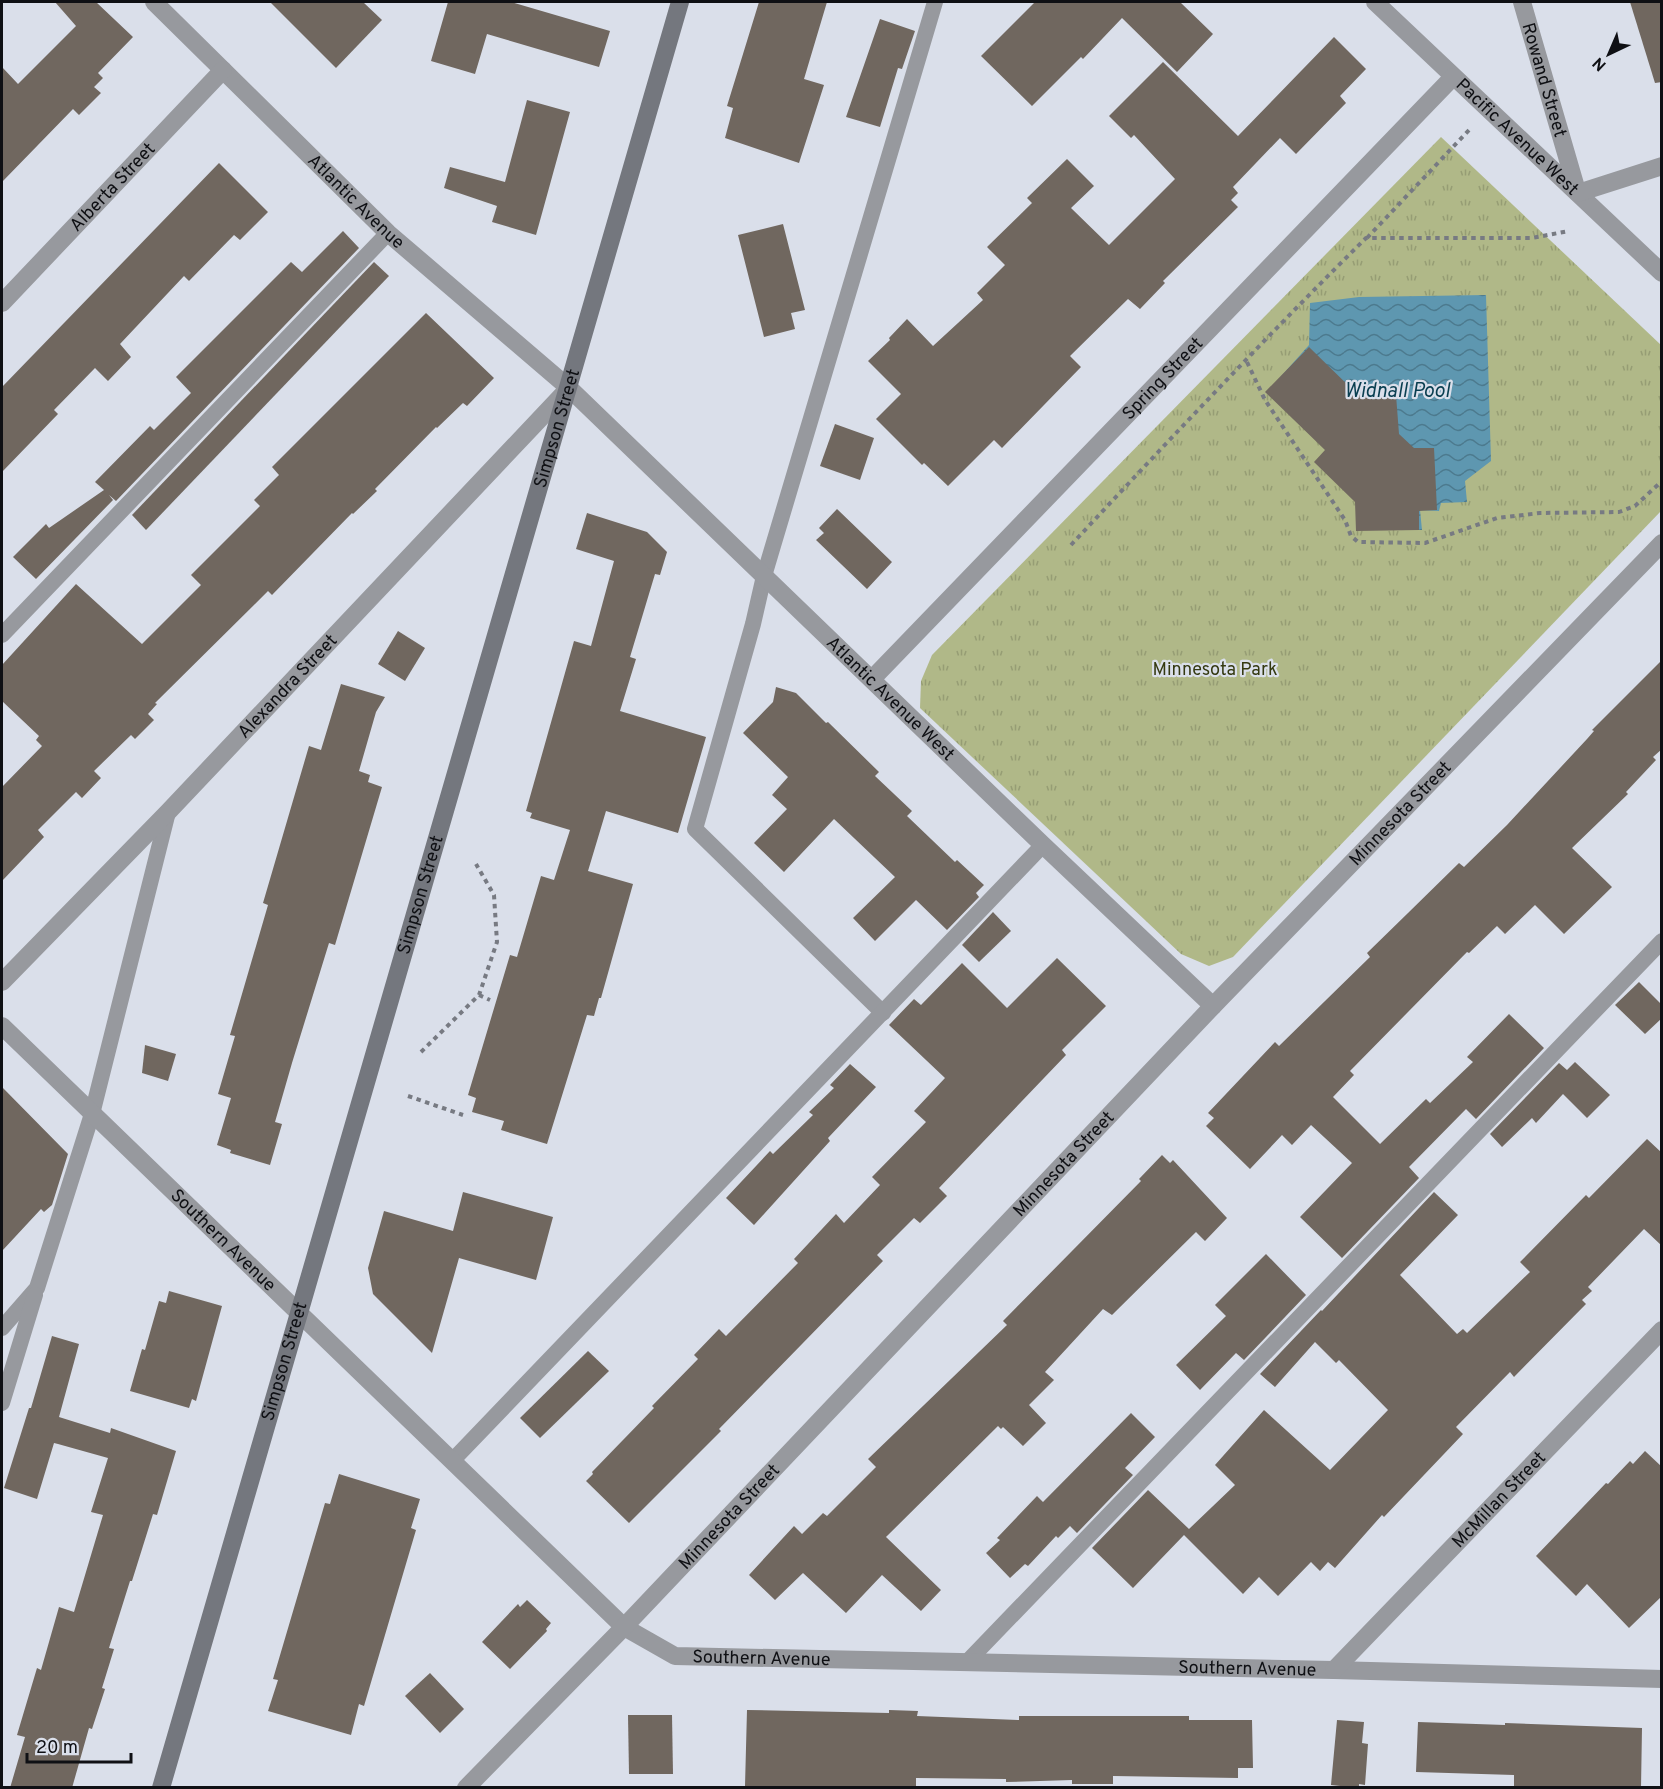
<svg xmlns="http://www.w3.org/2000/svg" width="1663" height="1789" font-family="Overpass,sans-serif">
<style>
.park{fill:url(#park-tufts)}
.water{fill:url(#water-waves)}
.building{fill:#70675f}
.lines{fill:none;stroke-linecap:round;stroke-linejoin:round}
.path{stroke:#777a82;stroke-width:4;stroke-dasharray:4.5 4.5;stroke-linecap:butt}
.service{stroke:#97999e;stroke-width:16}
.minor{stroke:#97999e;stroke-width:18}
.secondary{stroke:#74777e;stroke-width:18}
.labels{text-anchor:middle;stroke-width:4.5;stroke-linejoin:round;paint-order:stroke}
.street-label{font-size:18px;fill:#0f1014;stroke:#dadfea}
.park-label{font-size:18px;fill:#343911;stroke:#dadfea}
.water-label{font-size:20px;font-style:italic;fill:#093e50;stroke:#dadfea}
</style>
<defs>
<pattern id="park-tufts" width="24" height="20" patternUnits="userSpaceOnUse" patternTransform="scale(1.5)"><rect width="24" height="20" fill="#b0b888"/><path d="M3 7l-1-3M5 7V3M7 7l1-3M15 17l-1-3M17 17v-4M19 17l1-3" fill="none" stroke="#969d74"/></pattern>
<pattern id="water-waves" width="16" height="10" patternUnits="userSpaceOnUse" patternTransform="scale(1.5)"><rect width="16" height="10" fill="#5e97b0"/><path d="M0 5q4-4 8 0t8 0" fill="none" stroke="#4c7a8e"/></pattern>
</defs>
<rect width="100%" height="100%" fill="#dadfea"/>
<!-- park -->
<polygon class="park" points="1441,137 1661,345 1661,511 1233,957 1209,966 1181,954 920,708 921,681 932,655"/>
<!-- water -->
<polygon class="water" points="1486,295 1491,461 1465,481 1467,502 1441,503 1439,511 1420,510 1422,530 1359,529 1358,502 1327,449 1268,391 1309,345 1310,303 1359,297"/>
<!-- building -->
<g class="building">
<polygon points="55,2 96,2 133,37 98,73 103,78 94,87 101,93 79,115 73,109 2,182 2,67 18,84 76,26"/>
<polygon points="270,2 363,2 382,20 336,68"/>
<polygon points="448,2 511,2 610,31 599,67 487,34 475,74 431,61"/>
<polygon points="759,2 827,2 804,79 824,85 799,163 725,138 733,108 727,106"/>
<polygon points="1035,2 1180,2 1213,34 1177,72 1122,18 1083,59 1081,57 1032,106 981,56"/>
<polygon points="1630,2 1662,2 1662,82 1655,83"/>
<polygon points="880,19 915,31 902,69 898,68 880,127 846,117"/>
<polygon points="1334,37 1366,69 1340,96 1346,103 1296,154 1280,138 1233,187 1238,193 1231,200 1238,207 1163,281 1165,283 1140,309 1128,299 1070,356 1081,367 1002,448 994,440 948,486 924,463 922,465 876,419 901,394 868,361 890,340 889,338 907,319 933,346 983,300 977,293 1005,265 987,247 1032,203 1027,198 1067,159 1094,186 1071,208 1109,245 1175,179 1134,135 1131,138 1109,116 1163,62 1238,136"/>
<polygon points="527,100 570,112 536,235 492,222 497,206 444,188 450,167 505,182"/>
<polygon points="219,163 268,212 240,240 234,235 189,281 184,276 120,344 131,357 108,381 95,368 54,410 58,414 2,472 2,387"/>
<polygon points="783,224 805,310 791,313 795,329 764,337 738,235"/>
<polygon points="343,231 359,248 116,501 109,495 113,500 36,579 13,557 46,524 49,528 104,490 95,482 150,426 154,430 191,393 176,377 291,262 302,272"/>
<polygon points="374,262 389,276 146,530 132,515"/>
<polygon points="426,313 494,378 467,406 463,403 437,428 436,427 375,489 377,491 353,514 352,513 272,595 268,591 155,703 157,704 148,714 154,720 135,739 131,735 94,771 101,778 82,798 76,792 38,830 44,837 2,881 2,787 42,746 36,740 39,736 2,701 2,665 76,584 142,644 201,585 191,575 260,506 254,500 279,475 272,467"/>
<polygon points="1309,347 1357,394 1396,395 1399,434 1414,448 1434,448 1437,510 1419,511 1419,530 1356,531 1355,502 1314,462 1325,450 1265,392"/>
<polygon points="835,424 874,438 860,480 820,466"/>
<polygon points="837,509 892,562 867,589 816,540 824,533 819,528"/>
<polygon points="587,513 647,532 667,552 660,575 655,574 630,657 636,659 620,711 706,737 678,833 606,811 588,871 633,884 601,998 599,998 594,1016 587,1015 547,1144 501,1130 504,1121 472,1112 476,1098 468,1095 510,955 517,957 541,876 554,880 570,830 530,818 532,813 526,811 574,641 591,646 614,561 576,549"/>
<polygon points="398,631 425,648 405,681 378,664"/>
<polygon points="1662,660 1662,749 1653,757 1656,760 1626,792 1628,794 1572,848 1612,887 1564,934 1535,905 1505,934 1497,926 1469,953 1467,952 1350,1071 1354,1075 1333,1097 1380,1144 1426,1099 1430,1103 1473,1062 1467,1057 1509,1014 1544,1048 1476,1119 1466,1109 1409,1167 1419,1178 1342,1258 1300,1217 1352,1163 1311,1125 1292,1145 1282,1135 1250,1169 1206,1126 1214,1118 1208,1113 1275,1042 1279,1046 1370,957 1367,953 1408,913 1459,863 1464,867 1507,825 1587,739 1594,731 1592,730"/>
<polygon points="341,684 385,697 376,712 359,771 370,775 368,782 382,787 335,945 329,943 292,1063 275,1122 282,1124 270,1165 230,1153 231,1150 217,1145 231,1098 218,1094 235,1036 230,1035 268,905 263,903 309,746 321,750"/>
<polygon points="776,687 796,693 826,723 828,722 879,772 875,776 912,811 907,816 955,862 957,860 984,885 976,893 979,897 947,930 916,900 875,941 853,918 895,877 834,819 784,872 754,843 787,809 772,795 788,777 743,733 773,702"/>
<polygon points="993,912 1011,931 979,962 962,945"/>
<polygon points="1057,958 1106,1006 1062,1050 1066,1055 939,1188 947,1196 920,1223 914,1218 877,1255 883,1261 719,1429 721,1431 629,1523 586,1481 593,1474 592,1472 654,1408 652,1406 698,1359 694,1355 719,1329 726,1336 798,1263 794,1259 836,1214 844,1223 880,1185 872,1177 926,1122 914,1111 945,1078 889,1025 914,999 921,1005 962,963 1007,1008"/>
<polygon points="1639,982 1662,1005 1662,1018 1645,1034 1615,1005"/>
<polygon points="145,1045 176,1054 168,1081 142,1073"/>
<polygon points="1575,1062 1610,1095 1587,1118 1563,1094 1536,1123 1532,1118 1502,1147 1490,1134 1559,1063 1567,1070"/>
<polygon points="850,1064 876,1087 828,1138 830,1141 754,1225 726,1198 770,1151 773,1154 813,1115 809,1112 834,1088 830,1085"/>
<polygon points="2,1087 68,1154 52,1205 44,1212 41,1209 2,1251"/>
<polygon points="1647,1139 1662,1153 1662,1246 1644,1229 1588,1287 1592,1291 1582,1300 1586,1304 1514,1377 1510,1372 1456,1427 1463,1434 1384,1517 1382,1515 1335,1568 1328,1562 1320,1571 1311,1562 1278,1596 1259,1577 1243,1594 1184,1535 1133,1588 1092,1548 1148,1490 1189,1529 1235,1485 1215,1465 1264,1410 1330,1470 1388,1410 1339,1360 1336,1363 1315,1342 1275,1387 1260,1374 1321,1310 1322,1311 1434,1192 1458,1215 1400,1275 1457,1334 1463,1329 1467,1333 1530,1272 1520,1262 1586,1195 1589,1198"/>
<polygon points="1162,1155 1170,1163 1173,1160 1227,1218 1205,1241 1196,1232 1112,1315 1103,1309 1045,1372 1054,1380 1029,1405 1046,1423 1023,1446 1003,1427 1001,1429 998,1426 886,1537 941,1590 921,1611 882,1575 846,1613 803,1573 775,1600 749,1575 794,1526 802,1534 823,1513 827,1516 876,1467 868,1459 1007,1325 1003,1321 1141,1181 1139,1179"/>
<polygon points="463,1192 553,1217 536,1280 459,1258 432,1353 373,1294 368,1268 384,1211 453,1231"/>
<polygon points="1266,1254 1306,1295 1244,1360 1236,1353 1200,1390 1176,1365 1226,1316 1215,1305"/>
<polygon points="169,1291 222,1306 196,1401 192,1399 189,1408 130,1391 142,1349 145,1350 159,1301 166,1303"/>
<polygon points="52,1336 79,1344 59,1417 110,1433 111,1428 176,1451 157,1515 153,1514 132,1581 130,1581 109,1648 114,1649 102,1688 105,1689 92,1729 89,1728 72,1788 10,1788 25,1737 17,1735 37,1668 41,1670 59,1607 74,1612 103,1515 91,1512 108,1458 58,1444 54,1443 37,1499 4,1488 29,1408 31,1408"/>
<polygon points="588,1351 609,1371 540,1438 520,1418"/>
<polygon points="1131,1413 1155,1437 1125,1468 1133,1475 1077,1533 1070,1526 1058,1538 1056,1536 1028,1566 1025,1564 1010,1578 986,1553 1000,1540 997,1538 1037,1496 1043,1502"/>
<polygon points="1645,1451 1662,1467 1662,1596 1629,1628 1587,1584 1576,1596 1536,1556 1606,1483 1608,1484 1630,1461 1633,1464"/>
<polygon points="339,1474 420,1499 411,1528 416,1530 364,1706 359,1704 351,1735 268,1711 278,1680 273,1679 325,1503 330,1504"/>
<polygon points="527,1600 551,1623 546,1629 547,1631 510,1669 482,1642 518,1604 520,1607"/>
<polygon points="430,1673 464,1709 440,1733 405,1696"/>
<polygon points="747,1710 889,1713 889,1710 918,1711 917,1716 1019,1720 1019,1716 1189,1716 1189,1720 1252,1720 1253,1768 1238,1768 1238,1778 1113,1776 1113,1784 1072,1784 1072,1780 1006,1782 1006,1779 916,1778 916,1788 745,1786"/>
<polygon points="628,1715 672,1715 673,1774 629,1774"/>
<polygon points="1337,1720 1364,1722 1362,1743 1368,1744 1365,1785 1359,1784 1359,1788 1331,1785"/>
<polygon points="1418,1722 1505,1725 1505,1723 1642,1728 1641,1788 1514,1788 1514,1775 1416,1772"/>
</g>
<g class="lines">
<!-- path -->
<g class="path">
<polyline points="1367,238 1469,130"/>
<polyline points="1247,362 1265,400 1345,520 1351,536 1358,542 1425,543 1497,518 1540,513 1619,512 1635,506 1662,481"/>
<path d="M1071,545C1168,441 1265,338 1366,238H1532L1569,231"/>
<polyline points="479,995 490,1000"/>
<polyline points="421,1052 479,995 497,942 494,895 476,864"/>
<polyline points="408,1096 463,1115"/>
</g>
<!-- service -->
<g class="service">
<polyline points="2,635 388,233"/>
<polyline points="883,1013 695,829 753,624 764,576 935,2"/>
<polyline points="2,1328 37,1288 92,1114 168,812"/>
<polyline points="2,1403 35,1295"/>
<polyline points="453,1460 1043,845"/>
<polyline points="967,1662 1662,941"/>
</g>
<!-- minor -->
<g class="minor">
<path id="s1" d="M154,2L388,233L569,388L1043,845L1213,1006"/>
<path id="s2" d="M1375,2L1662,273"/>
<path id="s3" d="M1522,2L1577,191"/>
<polyline points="1578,193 1662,166"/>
<path id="s4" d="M2,303L223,70"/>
<path id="s5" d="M872,679L1453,77"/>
<path id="s6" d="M2,982L168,812L569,388"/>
<path id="s7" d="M2,1026L624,1627L675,1656L1334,1670L1662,1679"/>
<path id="s8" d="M1334,1670L1662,1330"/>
<path id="s9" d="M466,1788L624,1627L1213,1006L1662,543"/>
</g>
<!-- secondary -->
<path class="secondary" id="s10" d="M161,1788C331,1191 509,597 680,2"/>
</g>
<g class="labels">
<!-- street labels -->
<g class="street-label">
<text dy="6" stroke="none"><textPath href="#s3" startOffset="81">Rowand Street</textPath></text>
<text dy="6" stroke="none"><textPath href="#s2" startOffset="196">Pacific Avenue West</textPath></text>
<text dy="6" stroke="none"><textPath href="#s4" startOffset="160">Alberta Street</textPath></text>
<text dy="6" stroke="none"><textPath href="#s1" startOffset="284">Atlantic Avenue</textPath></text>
<text dy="6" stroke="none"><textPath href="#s5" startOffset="418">Spring Street</textPath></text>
<text dy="6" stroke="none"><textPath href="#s10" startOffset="1416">Simpson Street</textPath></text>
<text dy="6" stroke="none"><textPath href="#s6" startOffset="411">Alexandra Street</textPath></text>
<text dy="6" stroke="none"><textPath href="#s1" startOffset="1014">Atlantic Avenue West</textPath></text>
<text dy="6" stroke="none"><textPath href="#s9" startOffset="1350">Minnesota Street</textPath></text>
<text dy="6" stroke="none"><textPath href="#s10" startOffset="930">Simpson Street</textPath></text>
<text dy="6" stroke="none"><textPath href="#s9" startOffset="864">Minnesota Street</textPath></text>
<text dy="6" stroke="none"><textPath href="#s7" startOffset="308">Southern Avenue</textPath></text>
<text dy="6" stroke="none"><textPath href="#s10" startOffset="444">Simpson Street</textPath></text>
<text dy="6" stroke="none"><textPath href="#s8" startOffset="237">McMillan Street</textPath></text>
<text dy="6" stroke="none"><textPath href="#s9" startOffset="378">Minnesota Street</textPath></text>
<text dy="6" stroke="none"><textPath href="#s7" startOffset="1010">Southern Avenue</textPath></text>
<text dy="6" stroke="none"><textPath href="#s7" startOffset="1496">Southern Avenue</textPath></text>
</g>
<!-- park labels -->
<g class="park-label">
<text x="1215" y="675">Minnesota Park</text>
</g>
<!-- water labels -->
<g class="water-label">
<text x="1397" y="397">Widnall Pool</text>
</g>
</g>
<!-- border -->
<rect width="1663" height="1789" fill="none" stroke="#0f1014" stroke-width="6"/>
<!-- north arrow -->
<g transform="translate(1609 54) rotate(224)" stroke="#dadfea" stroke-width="4.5" paint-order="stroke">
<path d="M0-4.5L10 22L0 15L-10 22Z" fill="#0f1014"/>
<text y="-9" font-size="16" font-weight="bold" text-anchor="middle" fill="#0f1014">N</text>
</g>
<!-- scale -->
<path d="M27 1753v9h104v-9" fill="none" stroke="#0f1014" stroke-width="3"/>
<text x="36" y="1753" font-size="18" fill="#0f1014" stroke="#dadfea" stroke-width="4.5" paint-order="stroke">20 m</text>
</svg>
